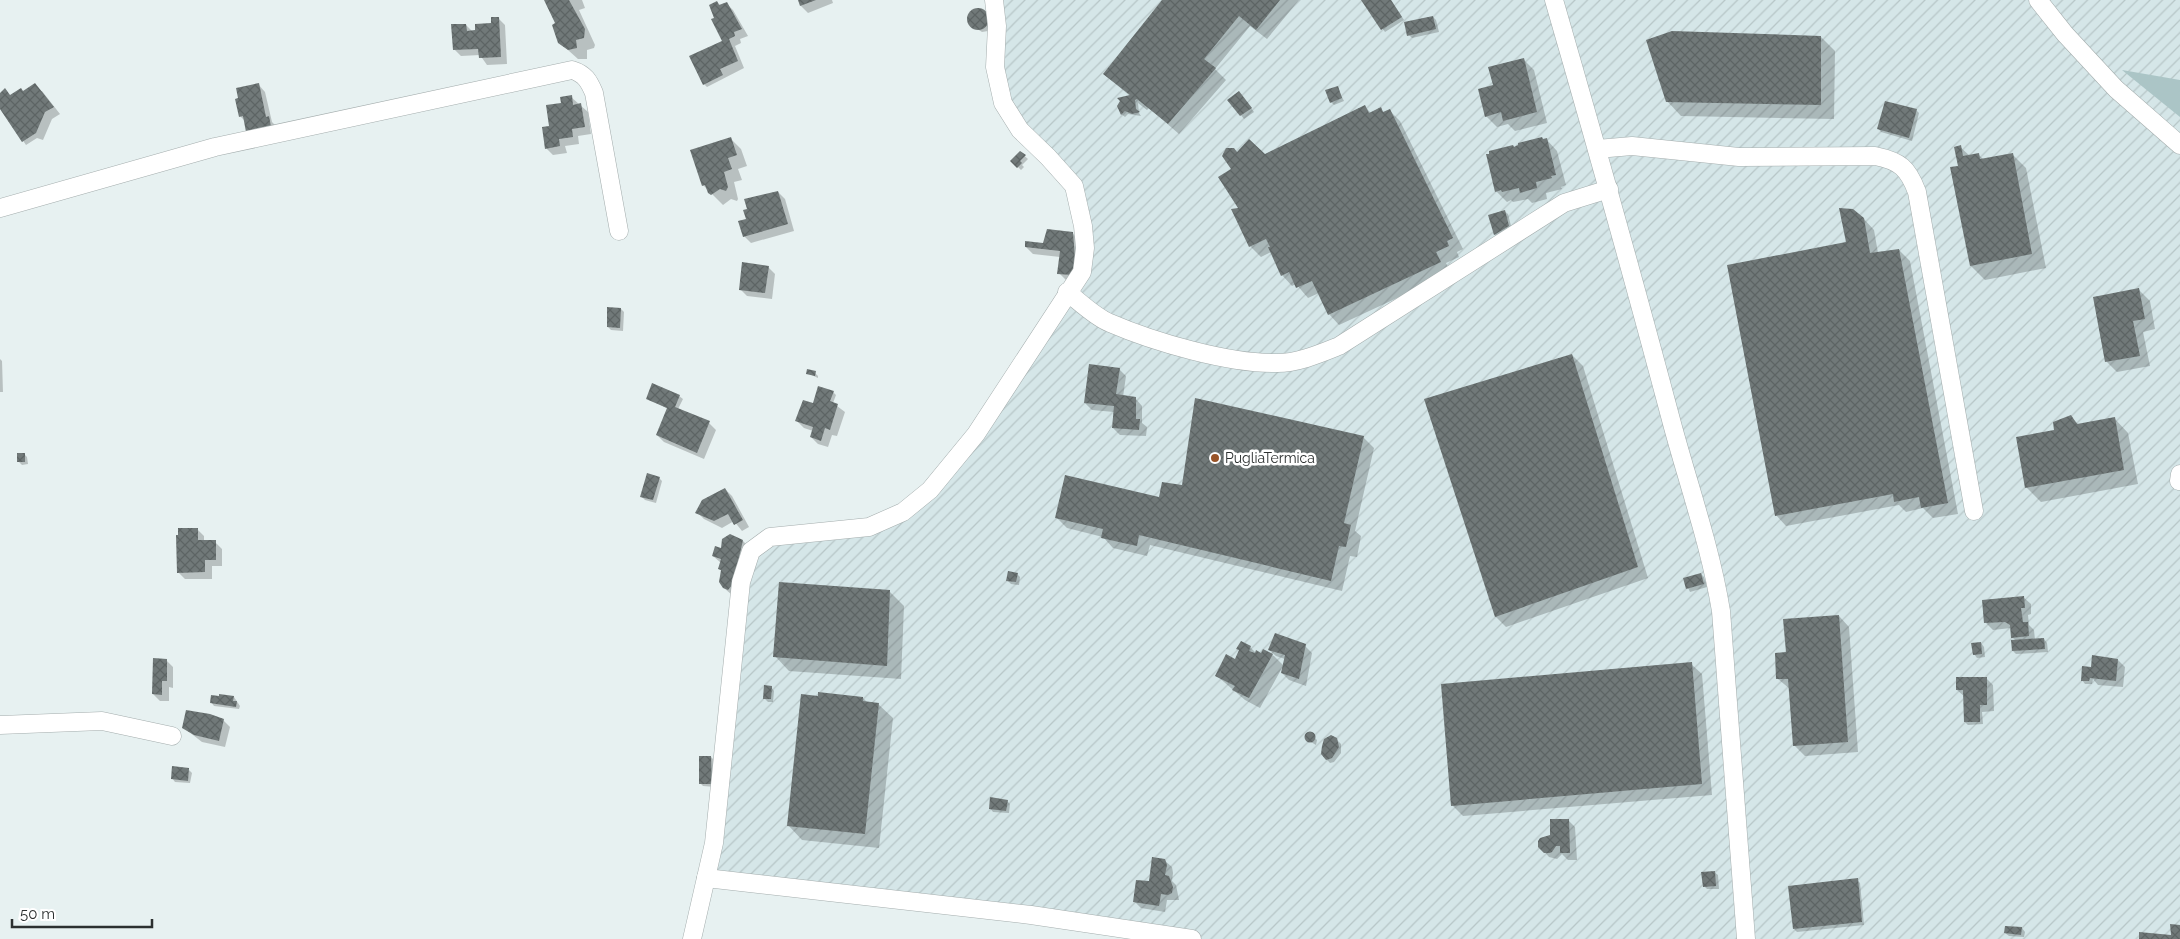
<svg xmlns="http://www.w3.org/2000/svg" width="2180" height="939" font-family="Raleway,sans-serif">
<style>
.industrial{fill:url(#industrial-furrows)}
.grass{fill:#abc5c6}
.shadow{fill:#0003}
.building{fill:url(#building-cross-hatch)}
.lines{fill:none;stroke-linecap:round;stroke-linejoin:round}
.street-casing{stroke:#a4adad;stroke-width:19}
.street{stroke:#fff;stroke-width:18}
.poi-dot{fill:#985327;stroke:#fff;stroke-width:2}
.labels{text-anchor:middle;stroke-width:5;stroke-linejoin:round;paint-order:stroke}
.poi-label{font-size:14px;fill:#2c3030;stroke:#fff;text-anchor:start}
</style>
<defs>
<pattern id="industrial-furrows" width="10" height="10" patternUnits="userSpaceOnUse" patternTransform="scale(1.25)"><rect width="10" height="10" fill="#d5e6e8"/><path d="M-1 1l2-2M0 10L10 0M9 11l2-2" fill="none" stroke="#b7c6c7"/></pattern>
<pattern id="building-cross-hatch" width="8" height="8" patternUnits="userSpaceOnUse" patternTransform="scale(1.25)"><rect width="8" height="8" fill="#717979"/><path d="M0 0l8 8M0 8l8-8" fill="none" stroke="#5d6464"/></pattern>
</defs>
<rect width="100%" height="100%" fill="#e7f1f1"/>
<!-- industrial -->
<polygon class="industrial" points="994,0 2180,0 2180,939 1192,939 706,878 751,551 770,537 869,527 930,490 1082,272 1074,186 1003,103"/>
<!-- grass -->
<polygon class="grass" points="2122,70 2180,80 2180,117"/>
<!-- shadow -->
<g class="shadow">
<polygon points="545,0 582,0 585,8 579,10 595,45 594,48 587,50 587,59 578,59 559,42 556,23"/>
<polygon points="799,0 832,0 833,3 808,13 801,6"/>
<polygon points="1164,0 1299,0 1267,39 1250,26 1215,69 1226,80 1179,134 1149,108 1147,110 1138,103 1139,113 1141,116 1128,114 1125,117 1120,113 1119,106 1122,101 1119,98 1130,96 1104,74"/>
<polygon points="1363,0 1391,0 1404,20 1385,32"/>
<polygon points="717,2 721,6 726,3 733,10 748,36 740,39 741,43 735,46 744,68 707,87 704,84 724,41 716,18"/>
<polygon points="978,10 990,17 991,24 988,31 982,32 971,25 969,18 972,12"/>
<polygon points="1433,17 1436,20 1439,32 1412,38 1409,35"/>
<polygon points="498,18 505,25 507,64 487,65 480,55 461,56 454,49 466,25 473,32 493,24"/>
<polygon points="1821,37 1835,51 1834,119 1681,116 1667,101"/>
<polygon points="1523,59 1534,70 1547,123 1515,131 1508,124 1497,127 1486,116 1495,86"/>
<polygon points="258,84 265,92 272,122 275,125 279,138 245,121 240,116"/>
<polygon points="1337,87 1344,101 1334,105 1331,102"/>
<polygon points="42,91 60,114 52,119 43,140 37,138 26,145 0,107 0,94 11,96 23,92"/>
<polygon points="1242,96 1254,112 1244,119 1229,100"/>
<polygon points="571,97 588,112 591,134 578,136 579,144 565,146 567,153 553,155 546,148 563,104"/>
<polygon points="1364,106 1371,113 1380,109 1385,113 1390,111 1400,121 1463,249 1457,252 1459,257 1446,263 1451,273 1339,325 1329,314 1319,293 1308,298 1296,284 1292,286 1282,275 1271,252 1261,257 1250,246 1233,169 1238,153 1265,155"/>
<polygon points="1916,110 1919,113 1912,141 1881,132 1878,128"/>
<polygon points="730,138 741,149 747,166 738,169 742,180 734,182 738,199 737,201 731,199 723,205 703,185"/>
<polygon points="1547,140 1557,151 1566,185 1561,187 1562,189 1546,193 1547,199 1532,203 1528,199 1513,202 1511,200 1507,202 1496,191 1491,155"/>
<polygon points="1960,147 1970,156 1978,154 1984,160 2012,154 2026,168 2046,268 1985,280 1971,266 1960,167"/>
<polygon points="1020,152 1028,159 1022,165 1024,167 1021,170 1012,161"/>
<polygon points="778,192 785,199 794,231 751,243 744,236 747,219"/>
<polygon points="1504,211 1508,214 1512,230 1498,238 1495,235 1490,215"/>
<polygon points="1863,218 1874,230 1878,253 1899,250 1910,261 1958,514 1933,518 1923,508 1906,512 1899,505 1786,526 1776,515 1847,243"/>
<polygon points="1072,233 1080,240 1080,282 1066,280 1059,273 1060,257 1033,254 1026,247 1044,244"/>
<polygon points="768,267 775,274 772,299 747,296 740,289"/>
<polygon points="2139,290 2150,301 2155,329 2143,332 2150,366 2117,372 2106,361"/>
<polygon points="621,309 624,312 623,331 611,330 608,327"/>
<polygon points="1572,355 1583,366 1648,578 1506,627 1496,617 1426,400"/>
<polygon points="0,359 2,361 3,392 0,392"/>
<polygon points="1119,369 1126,376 1123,397 1135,398 1142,406 1142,423 1147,427 1146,436 1120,435 1113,428 1114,412 1092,410 1085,403"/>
<polygon points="807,373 815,373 818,376 818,378"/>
<polygon points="833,392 836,395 833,403 845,412 837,436 832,435 828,447 818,444 811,437 813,431 804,428 797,421"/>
<polygon points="679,396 683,399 678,409 709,423 716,430 704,459 664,442 657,435 668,409 647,398"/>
<polygon points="2071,417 2079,425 2114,418 2128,433 2138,484 2041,502 2026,487 2056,430"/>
<polygon points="1363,437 1374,448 1355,531 1361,536 1357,557 1350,556 1342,591 1150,545 1147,556 1113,548 1103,537 1067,528 1056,517 1160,498 1183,486"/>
<polygon points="24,454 27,457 28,464 22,465 19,462"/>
<polygon points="659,478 662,481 656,503 645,500 642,497"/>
<polygon points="725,489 732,496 749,527 742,531 734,521 722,528 704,519 697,512"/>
<polygon points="197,529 204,536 204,542 215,542 222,549 222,566 212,566 212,579 185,579 178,572"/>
<polygon points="730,535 743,541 750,548 732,595 724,588 722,571 719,569 721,563 713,556 722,550"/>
<polygon points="1017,574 1020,577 1019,585 1011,584 1008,581"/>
<polygon points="1701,574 1704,577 1707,587 1690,592 1684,579"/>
<polygon points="890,592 904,606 901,679 789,671 775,656"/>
<polygon points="2023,597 2031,604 2031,614 2028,615 2029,625 2034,630 2035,640 2044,639 2047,643 2048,652 2016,654 2013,651 2016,641 2012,637 2011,628 1993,630 1986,623"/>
<polygon points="1839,616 1849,627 1858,752 1805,756 1794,745 1790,689 1778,679 1787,654"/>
<polygon points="1981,643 1984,647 1985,657 1977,658 1974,654"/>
<polygon points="1305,646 1312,653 1306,686 1289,680 1282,673 1283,666 1260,708 1245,700 1217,676 1250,647 1256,653 1262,655 1264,651 1274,656 1284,666 1285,659 1276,656 1269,650"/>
<polygon points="166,660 173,667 173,688 169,687 169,701 160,701 153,694"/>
<polygon points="2118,660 2125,667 2123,687 2098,685 2093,679 2092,684 2085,684 2082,680 2090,668"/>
<polygon points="1691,664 1702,674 1712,795 1463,816 1452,805"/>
<polygon points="1986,678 1993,685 1994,711 1982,712 1983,724 1968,725 1965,722 1965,697 1957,690"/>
<polygon points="771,687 774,691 773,702 768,702 764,698"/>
<polygon points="234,697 240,706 239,709 214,706 211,702"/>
<polygon points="863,698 868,703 878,704 893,718 879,848 802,840 788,825"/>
<polygon points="223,720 230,727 225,747 202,742 184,728"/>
<polygon points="1309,733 1317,740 1316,745 1306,739 1305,737"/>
<polygon points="1335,738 1341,744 1341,753 1334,762 1330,763 1322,754"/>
<polygon points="711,757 714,760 715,787 703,786 700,783"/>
<polygon points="189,770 192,773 190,783 175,782 172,778"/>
<polygon points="1007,801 1010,804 1009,813 993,812 990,808"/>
<polygon points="1568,820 1575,827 1577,860 1568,860 1562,854 1557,859 1549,857 1542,849 1551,836"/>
<polygon points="1164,860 1172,867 1173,873 1172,881 1176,885 1179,900 1167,900 1165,912 1141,908 1134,901 1150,883"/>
<polygon points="1714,872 1718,875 1719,889 1707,889 1704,886"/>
<polygon points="1857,880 1860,883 1864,925 1797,932 1794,929"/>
<polygon points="2022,928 2025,932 2024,937 2009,936 2005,933"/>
</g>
<!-- building -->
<g class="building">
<polygon points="544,0 569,0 585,29 584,38 576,40 577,48 568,50 558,43 552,25 555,23"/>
<polygon points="798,0 816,0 800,6"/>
<polygon points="1162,0 1280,0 1256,30 1239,16 1204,59 1216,68 1168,124 1137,99 1135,100 1136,109 1140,112 1132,114 1125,111 1121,115 1117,106 1120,101 1117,98 1130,95 1103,74"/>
<polygon points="1361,0 1391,0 1402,17 1381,30"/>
<polygon points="717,1 719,5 727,2 742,29 734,32 735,36 729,39 738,61 720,69 723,75 703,85 689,56 722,41 711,19 714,18 709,5"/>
<circle cx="978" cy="19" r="11"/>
<polygon points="1433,16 1436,29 1407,36 1404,22"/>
<polygon points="491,17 499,17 501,57 479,58 478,49 453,50 451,24 466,24 467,31 475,30 475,24 491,23"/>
<polygon points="1672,31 1821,36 1821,105 1666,102 1646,40"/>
<polygon points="1524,58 1537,112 1503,121 1501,112 1485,117 1478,89 1493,85 1488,67"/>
<polygon points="35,83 54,107 45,112 36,133 22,142 0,109 0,93 5,88 10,95 21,88 23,91"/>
<polygon points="259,83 266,117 269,116 272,132 246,132 243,116 239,117 235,99 238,98 236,88"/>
<polygon points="1338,86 1342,98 1330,103 1325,90"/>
<polygon points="1239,91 1252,108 1240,116 1227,100"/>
<polygon points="572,95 573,105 581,103 585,127 572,129 573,137 559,139 560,146 545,149 542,127 549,126 546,105 561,103 560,97"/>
<polygon points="1885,101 1917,109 1909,138 1877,129"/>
<polygon points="1365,105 1369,113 1381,107 1383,112 1390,109 1453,238 1447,241 1449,246 1436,252 1441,262 1328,315 1312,281 1296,288 1289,272 1281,276 1268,247 1270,247 1266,239 1249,247 1231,209 1238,208 1218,177 1231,169 1222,156 1226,148 1234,148 1237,152 1249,139 1265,154"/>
<polygon points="731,137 737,155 728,158 732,169 724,172 728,187 726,191 720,189 711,195 708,193 705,185 702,186 690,150"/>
<polygon points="1542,137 1543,139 1547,138 1556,175 1551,176 1552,178 1536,182 1537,188 1520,193 1519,188 1502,192 1501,190 1495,192 1486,154 1489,154 1489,151 1513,145 1514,147 1518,145 1518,143"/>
<polygon points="1961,145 1963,156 1979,153 1980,159 2013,153 2032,254 1970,266 1950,167 1958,166 1954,147"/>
<polygon points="1020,151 1026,155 1020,161 1022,163 1017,168 1010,161"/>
<polygon points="778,191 788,224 743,237 738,221 746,219 743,210 747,209 744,199"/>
<polygon points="1839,208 1853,209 1864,218 1870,253 1899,249 1948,503 1921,508 1919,497 1894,502 1893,494 1775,516 1727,265 1846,242"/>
<polygon points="1505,210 1509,226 1494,235 1488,215"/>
<polygon points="1047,229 1073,232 1075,258 1073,275 1057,274 1060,251 1025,247 1025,241 1043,243"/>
<polygon points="742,262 769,266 765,293 739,290"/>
<polygon points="2139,288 2145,319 2133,321 2140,356 2105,362 2093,297"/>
<polygon points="607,307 621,308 620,328 607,327"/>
<polygon points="1572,354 1638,567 1495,617 1424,399"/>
<polygon points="1089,364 1120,368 1116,394 1136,397 1136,419 1140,419 1139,430 1112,428 1114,406 1084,403"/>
<polygon points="807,369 816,371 815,376 806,374"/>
<polygon points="652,383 680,395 675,407 710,421 697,453 656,435 667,408 646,399"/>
<polygon points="818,386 834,391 830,401 838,404 830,430 825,428 821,441 810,437 813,427 795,421 803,400 813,403"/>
<polygon points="1195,398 1364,436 1344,523 1351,525 1346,547 1339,546 1331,581 1139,535 1137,546 1101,538 1103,529 1055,518 1065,475 1159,497 1162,482 1182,485"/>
<polygon points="2071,415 2077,424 2115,417 2124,470 2025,488 2016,437 2054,430 2053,422"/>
<rect x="17" y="453" width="8" height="9"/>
<polygon points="647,473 660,477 653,500 640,497"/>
<polygon points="725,488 743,520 734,525 728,514 714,521 695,513 702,500"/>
<polygon points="178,528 198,528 198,540 216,540 216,560 205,560 205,572 177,573 176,535 178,535"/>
<polygon points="730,534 743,540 733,584 728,590 723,588 719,582 721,570 718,569 721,559 712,556 715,546 721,548 722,539"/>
<polygon points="1008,571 1018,573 1016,582 1006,581"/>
<polygon points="1701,573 1704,584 1686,589 1683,578"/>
<polygon points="779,582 890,590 887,666 773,657"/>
<polygon points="2024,596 2025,608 2021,608 2023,622 2028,622 2029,636 2011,638 2010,625 2005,622 1984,623 1982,600"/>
<polygon points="1839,615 1848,742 1793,746 1788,679 1776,679 1775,653 1786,652 1783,619"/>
<polygon points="1275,633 1306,644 1299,679 1281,673 1285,655 1268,650"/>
<polygon points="2044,638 2045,649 2012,651 2011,640"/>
<polygon points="1241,641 1251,646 1249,651 1255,653 1256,650 1261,653 1263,649 1273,654 1249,698 1232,690 1235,686 1215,676 1226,654 1235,659 1239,650 1236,649"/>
<polygon points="1981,642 1982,654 1973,655 1971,643"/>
<polygon points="2092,655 2118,659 2116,681 2090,678 2089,681 2081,681 2082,666 2091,667"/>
<polygon points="153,658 167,659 167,681 162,681 162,695 152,694"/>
<polygon points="1692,662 1702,784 1451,806 1441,684"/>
<polygon points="1956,677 1987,677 1987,705 1980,705 1980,722 1964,722 1963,690 1956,690"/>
<polygon points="764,685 772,686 771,699 763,699"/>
<polygon points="818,692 863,697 863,701 879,703 865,834 787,826 801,694 818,696"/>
<polygon points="219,694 234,696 233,701 237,701 236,707 210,703 211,695 219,696"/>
<polygon points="186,710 210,714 224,719 219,741 194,735 182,728"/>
<circle cx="1310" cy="737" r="5.5"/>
<polygon points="1331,735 1337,738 1339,747 1332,758 1326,760 1321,754 1322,746 1324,739"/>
<polygon points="699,756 711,756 712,784 699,784"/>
<polygon points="172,766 189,768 188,781 171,779"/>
<polygon points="990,797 1008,800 1006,811 989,809"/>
<polygon points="1550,819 1569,819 1570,853 1560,853 1560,846 1556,846 1552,852 1550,853 1544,853 1538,847 1538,841 1540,838 1550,835"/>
<polygon points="1152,857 1165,859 1167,865 1165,875 1169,876 1173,887 1172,893 1168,895 1161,894 1159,906 1133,902 1136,880 1149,881"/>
<polygon points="1715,871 1716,886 1703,887 1701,872"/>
<polygon points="1858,878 1862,922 1793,929 1788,886"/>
<polygon points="2170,924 2180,925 2180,939 2139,939 2139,932 2171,935"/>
<polygon points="2005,926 2022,927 2021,935 2004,933"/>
</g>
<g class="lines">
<defs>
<g id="street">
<path d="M1554,0C1594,138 1633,277 1670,416C1687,481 1710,544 1721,611L1746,939"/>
<polyline points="2038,0 2065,34 2116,89 2180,145"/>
<path d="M1597,149L1632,146L1739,157L1875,156C1900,161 1908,168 1917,192L1974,511"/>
<path d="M0,208L215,147L572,70C585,74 589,81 594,93L619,231"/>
<path d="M1067,292C1080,302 1095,317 1110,323C1154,342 1229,364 1277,363C1298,363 1319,354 1339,346L1564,203L1609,189"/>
<polyline points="2179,481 2180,474"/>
<polyline points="0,725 102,721 172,736"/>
<polyline points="706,878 1031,915 1192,939"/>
<polyline points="692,939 714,843 741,582 751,551 770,537 869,527 903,512 930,490 976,434 1082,272 1085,248 1083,226 1074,186 1048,157 1020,130 1003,103 995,67 997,26 994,0"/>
</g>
</defs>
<!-- street casing -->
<use href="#street" class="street-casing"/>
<!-- street -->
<use href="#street" class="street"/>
</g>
<!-- markers -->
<circle class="poi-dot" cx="1215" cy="458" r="5"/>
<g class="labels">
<!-- poi labels -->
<g class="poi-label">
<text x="1225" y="463">PugliaTermica</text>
</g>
</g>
<!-- scale -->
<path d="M12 919v8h140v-8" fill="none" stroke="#2c3030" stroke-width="2.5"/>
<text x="20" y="919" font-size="15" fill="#2c3030" stroke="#ffffff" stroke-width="4" paint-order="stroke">50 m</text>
</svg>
